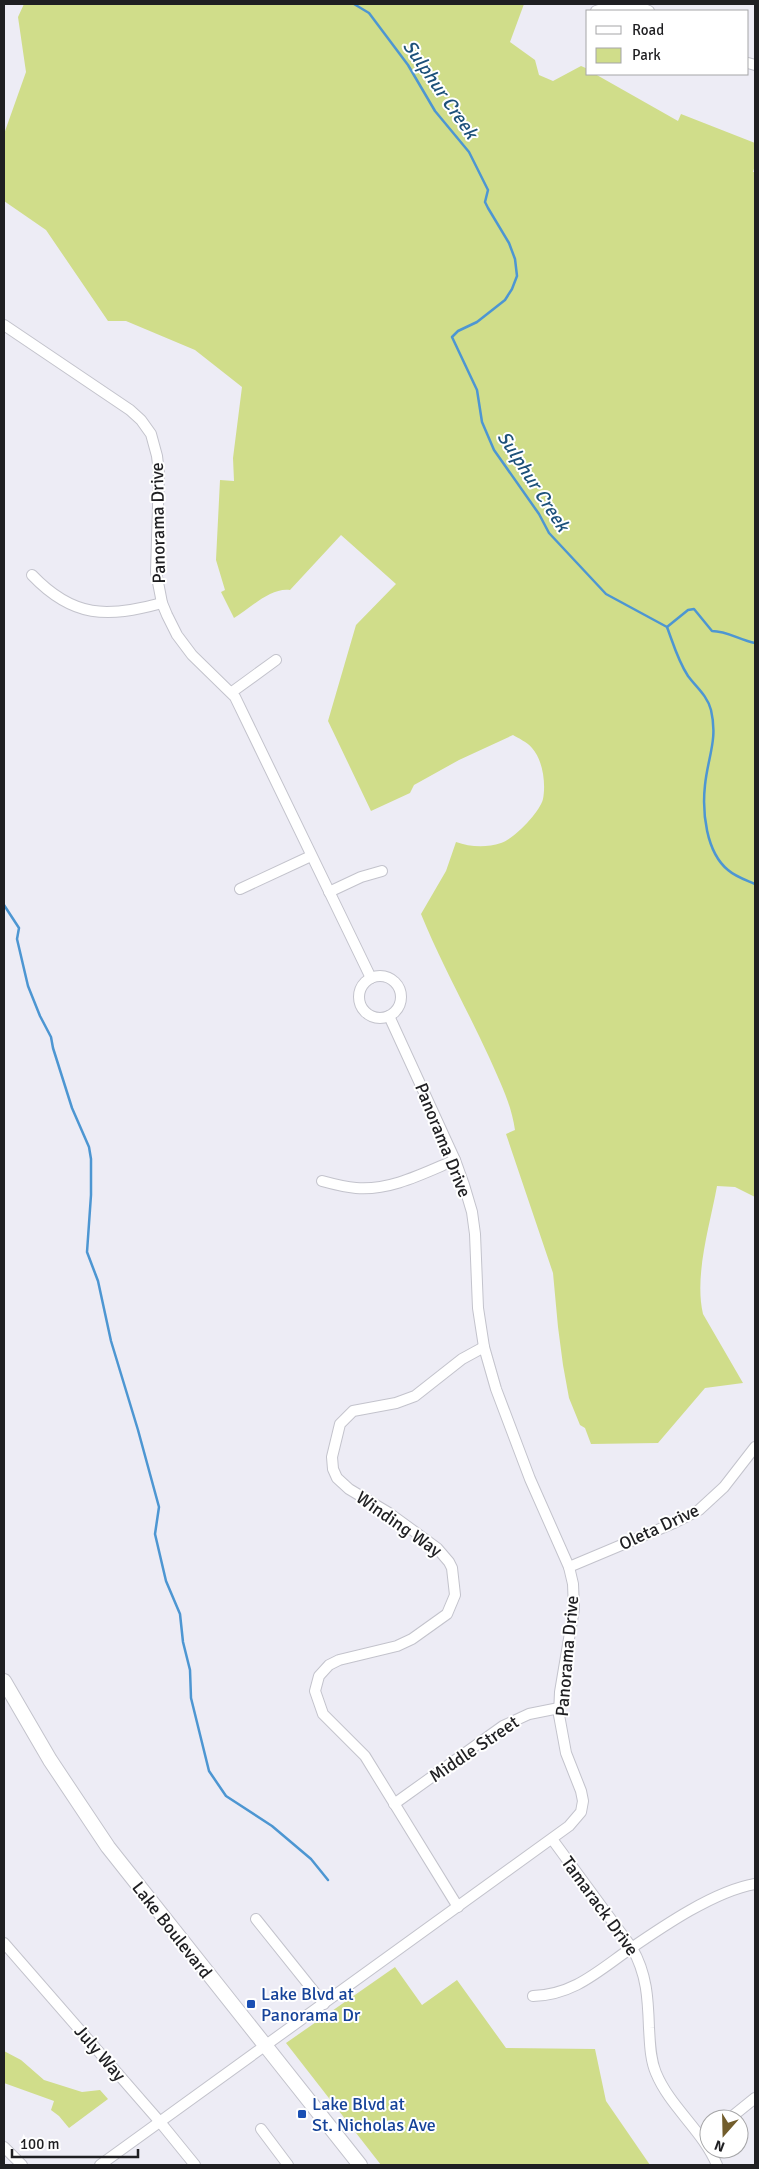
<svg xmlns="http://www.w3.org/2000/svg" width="759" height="2169" font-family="Signika,sans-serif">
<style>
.green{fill:#d0dd8a}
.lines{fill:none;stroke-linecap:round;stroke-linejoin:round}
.stream{stroke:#4d96d2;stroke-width:2.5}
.street-casing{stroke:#c3c3cc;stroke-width:12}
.secondary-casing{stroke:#c3c3cc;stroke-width:16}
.street{stroke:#fff;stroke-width:10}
.secondary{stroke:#fff;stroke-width:14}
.transit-dot{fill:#1a4fb4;stroke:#fff;stroke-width:2}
.labels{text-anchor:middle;stroke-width:4;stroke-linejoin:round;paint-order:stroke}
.street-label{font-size:18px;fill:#1f1f22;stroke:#fff}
.transit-label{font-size:18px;fill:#164399;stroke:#fff;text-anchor:start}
.water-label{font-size:19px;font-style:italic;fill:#1d517a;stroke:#fff}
</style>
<rect width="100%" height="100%" fill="#edecf5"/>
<!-- green -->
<g class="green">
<path d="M24,4H524L510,42L535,60L539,75L553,81L581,66L588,69V74H595L678,121L681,114L755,143V165L753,172H755V1197L735,1187L717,1186C710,1225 694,1275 703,1314L743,1383L705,1388L658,1443L591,1444L585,1428L580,1425L569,1398L563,1365L558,1327L553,1273L506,1134L515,1130C511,1103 500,1082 489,1057C467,1009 441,963 421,914L446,871L456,842C470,847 486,848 501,843C514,839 540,812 543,799C546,784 543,760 532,748C527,742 518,738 513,735L459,760L414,785L410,793L371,811L328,721L356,625L396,584L341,535L290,590C271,587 249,609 234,618L221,592L225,590L216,560L220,480L234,481L233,458L242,387L195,350L126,321H108L46,230L4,201V134L26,72L18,17Z"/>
<polygon points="395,1967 422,2005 457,1980 506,2048 595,2049 606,2101 650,2165 381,2165 286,2043"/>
<polygon points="4,2051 21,2060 44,2080 82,2092 100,2090 108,2099 69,2128 59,2116 51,2110 54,2101 4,2083"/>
</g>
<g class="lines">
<!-- stream -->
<g class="stream">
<path d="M354,4L369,13L408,65L435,111L469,152L488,190L485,202L488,208L509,243L515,259L517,276L512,289L505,300L477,322L458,331L452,337L477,390L482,422L494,450L539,514L549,533L606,594L667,627C673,643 678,661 688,676C696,687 707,695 711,710C718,740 708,756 705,785C702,812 706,852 728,870C736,877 746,880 755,884"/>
<path d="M667,627L688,610L694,609L712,631C727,631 740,640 755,643"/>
<polyline points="4,905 19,928 17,939 28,986 40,1016 51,1037 53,1048 72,1108 89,1147 91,1159 91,1195 87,1252 98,1281 111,1341 138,1430 159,1507 155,1534 166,1581 180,1614 183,1642 190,1670 191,1698 209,1771 226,1796 272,1826 311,1859 328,1880"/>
</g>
<defs>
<g id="street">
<path d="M596,11C614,4 631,2 649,11"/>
<polyline points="748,63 755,65"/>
<polyline points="4,325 130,410 141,420 151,434 157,456 159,473 156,572 162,603 167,615 177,635 192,655 235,697 371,978"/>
<path d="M32,575C73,618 107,618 162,603"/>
<polyline points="232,692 276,660"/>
<polyline points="240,889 311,856"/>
<polyline points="329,892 361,877 382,871"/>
<circle cx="380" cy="997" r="21"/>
<path d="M322,1181C333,1184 344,1187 356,1188C390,1191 424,1173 455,1160"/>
<polyline points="569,1567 674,1523 699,1510 724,1487 755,1447"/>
<polyline points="394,1804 503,1726 529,1714 559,1708"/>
<path d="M552,1839L632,1948C647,1974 648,1999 649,2028C650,2043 650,2059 656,2073C670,2107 703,2131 717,2165"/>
<polyline points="458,1907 365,1756 323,1714 315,1691 319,1676 329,1665 339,1660 397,1646 412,1639 447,1614 455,1595 452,1568 449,1562 437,1548 389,1513 349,1489 337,1478 333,1469 332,1457 340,1424 353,1411 396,1403 415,1396 462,1359 484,1347"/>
<polyline points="256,1919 324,2004"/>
<polyline points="4,1943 160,2122 195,2165"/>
<path d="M533,1996C572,1995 596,1973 627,1951C662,1927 714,1891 755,1884"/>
<polyline points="729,2119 755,2098"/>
<polyline points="261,2129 288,2165"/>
<polyline points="4,2147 22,2165"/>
<polyline points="100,2165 569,1826 581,1812 583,1801 581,1791 566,1753 559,1715 560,1692 574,1609 573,1584 569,1567 530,1479 496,1389 484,1347 478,1308 475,1234 472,1212 464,1185 455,1160 389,1016"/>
</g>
<polyline id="secondary" points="4,1681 50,1760 108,1847 360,2165"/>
</defs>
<!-- street casing -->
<use href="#street" class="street-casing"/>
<!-- secondary casing -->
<use href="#secondary" class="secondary-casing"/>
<!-- street -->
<use href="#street" class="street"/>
<!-- secondary -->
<use href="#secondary" class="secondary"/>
</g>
<!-- markers -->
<g class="transit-dot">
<rect x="246" y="1999" width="10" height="10" rx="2.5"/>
<rect x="297" y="2109" width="10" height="10" rx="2.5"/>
</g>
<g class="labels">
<!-- street labels -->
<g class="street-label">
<text transform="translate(158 523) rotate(-91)" y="6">Panorama Drive</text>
<text transform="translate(443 1140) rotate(68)" y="6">Panorama Drive</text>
<text transform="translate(399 1524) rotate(35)" y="6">Winding Way</text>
<text transform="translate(659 1527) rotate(-25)" y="6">Oleta Drive</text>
<text transform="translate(567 1656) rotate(-85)" y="6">Panorama Drive</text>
<text transform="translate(474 1749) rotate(-34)" y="6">Middle Street</text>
<text transform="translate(600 1906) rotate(54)" y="6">Tamarack Drive</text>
<text transform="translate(172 1930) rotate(52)" y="6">Lake Boulevard</text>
<text transform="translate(100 2053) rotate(49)" y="6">July Way</text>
</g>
<!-- transit labels -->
<g class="transit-label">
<text x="261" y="2000">Lake Blvd at<tspan x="261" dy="21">Panorama Dr</tspan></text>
<text x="312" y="2110">Lake Blvd at<tspan x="312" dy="21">St. Nicholas Ave</tspan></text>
</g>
<!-- water labels -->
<g class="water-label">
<text transform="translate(441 89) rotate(55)" y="7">Sulphur Creek</text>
<text transform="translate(534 481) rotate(57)" y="7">Sulphur Creek</text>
</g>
</g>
<!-- border -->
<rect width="759" height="2169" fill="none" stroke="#1f1f22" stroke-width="10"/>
<!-- legend -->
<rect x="586" y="10" width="162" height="65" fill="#ffffff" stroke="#a5a5a7"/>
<rect x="596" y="26" width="25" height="8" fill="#ffffff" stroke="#a5a5a7"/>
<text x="632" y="35" font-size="15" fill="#1f1f22">Road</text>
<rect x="596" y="48" width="25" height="15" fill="#d0dd8a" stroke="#a5a5a7"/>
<text x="632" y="60" font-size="15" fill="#1f1f22">Park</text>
<!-- north arrow -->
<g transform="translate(724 2134) rotate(200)"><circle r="24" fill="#ffffff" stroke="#a5a5a7"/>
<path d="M0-4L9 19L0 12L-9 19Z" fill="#725d2c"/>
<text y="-8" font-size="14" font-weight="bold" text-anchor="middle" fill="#1f1f22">N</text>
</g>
<!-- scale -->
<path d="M12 2149v8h126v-8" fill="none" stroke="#1f1f22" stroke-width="2.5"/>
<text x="20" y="2149" font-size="15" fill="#1f1f22" stroke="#ffffff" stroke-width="4" paint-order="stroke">100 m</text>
</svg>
